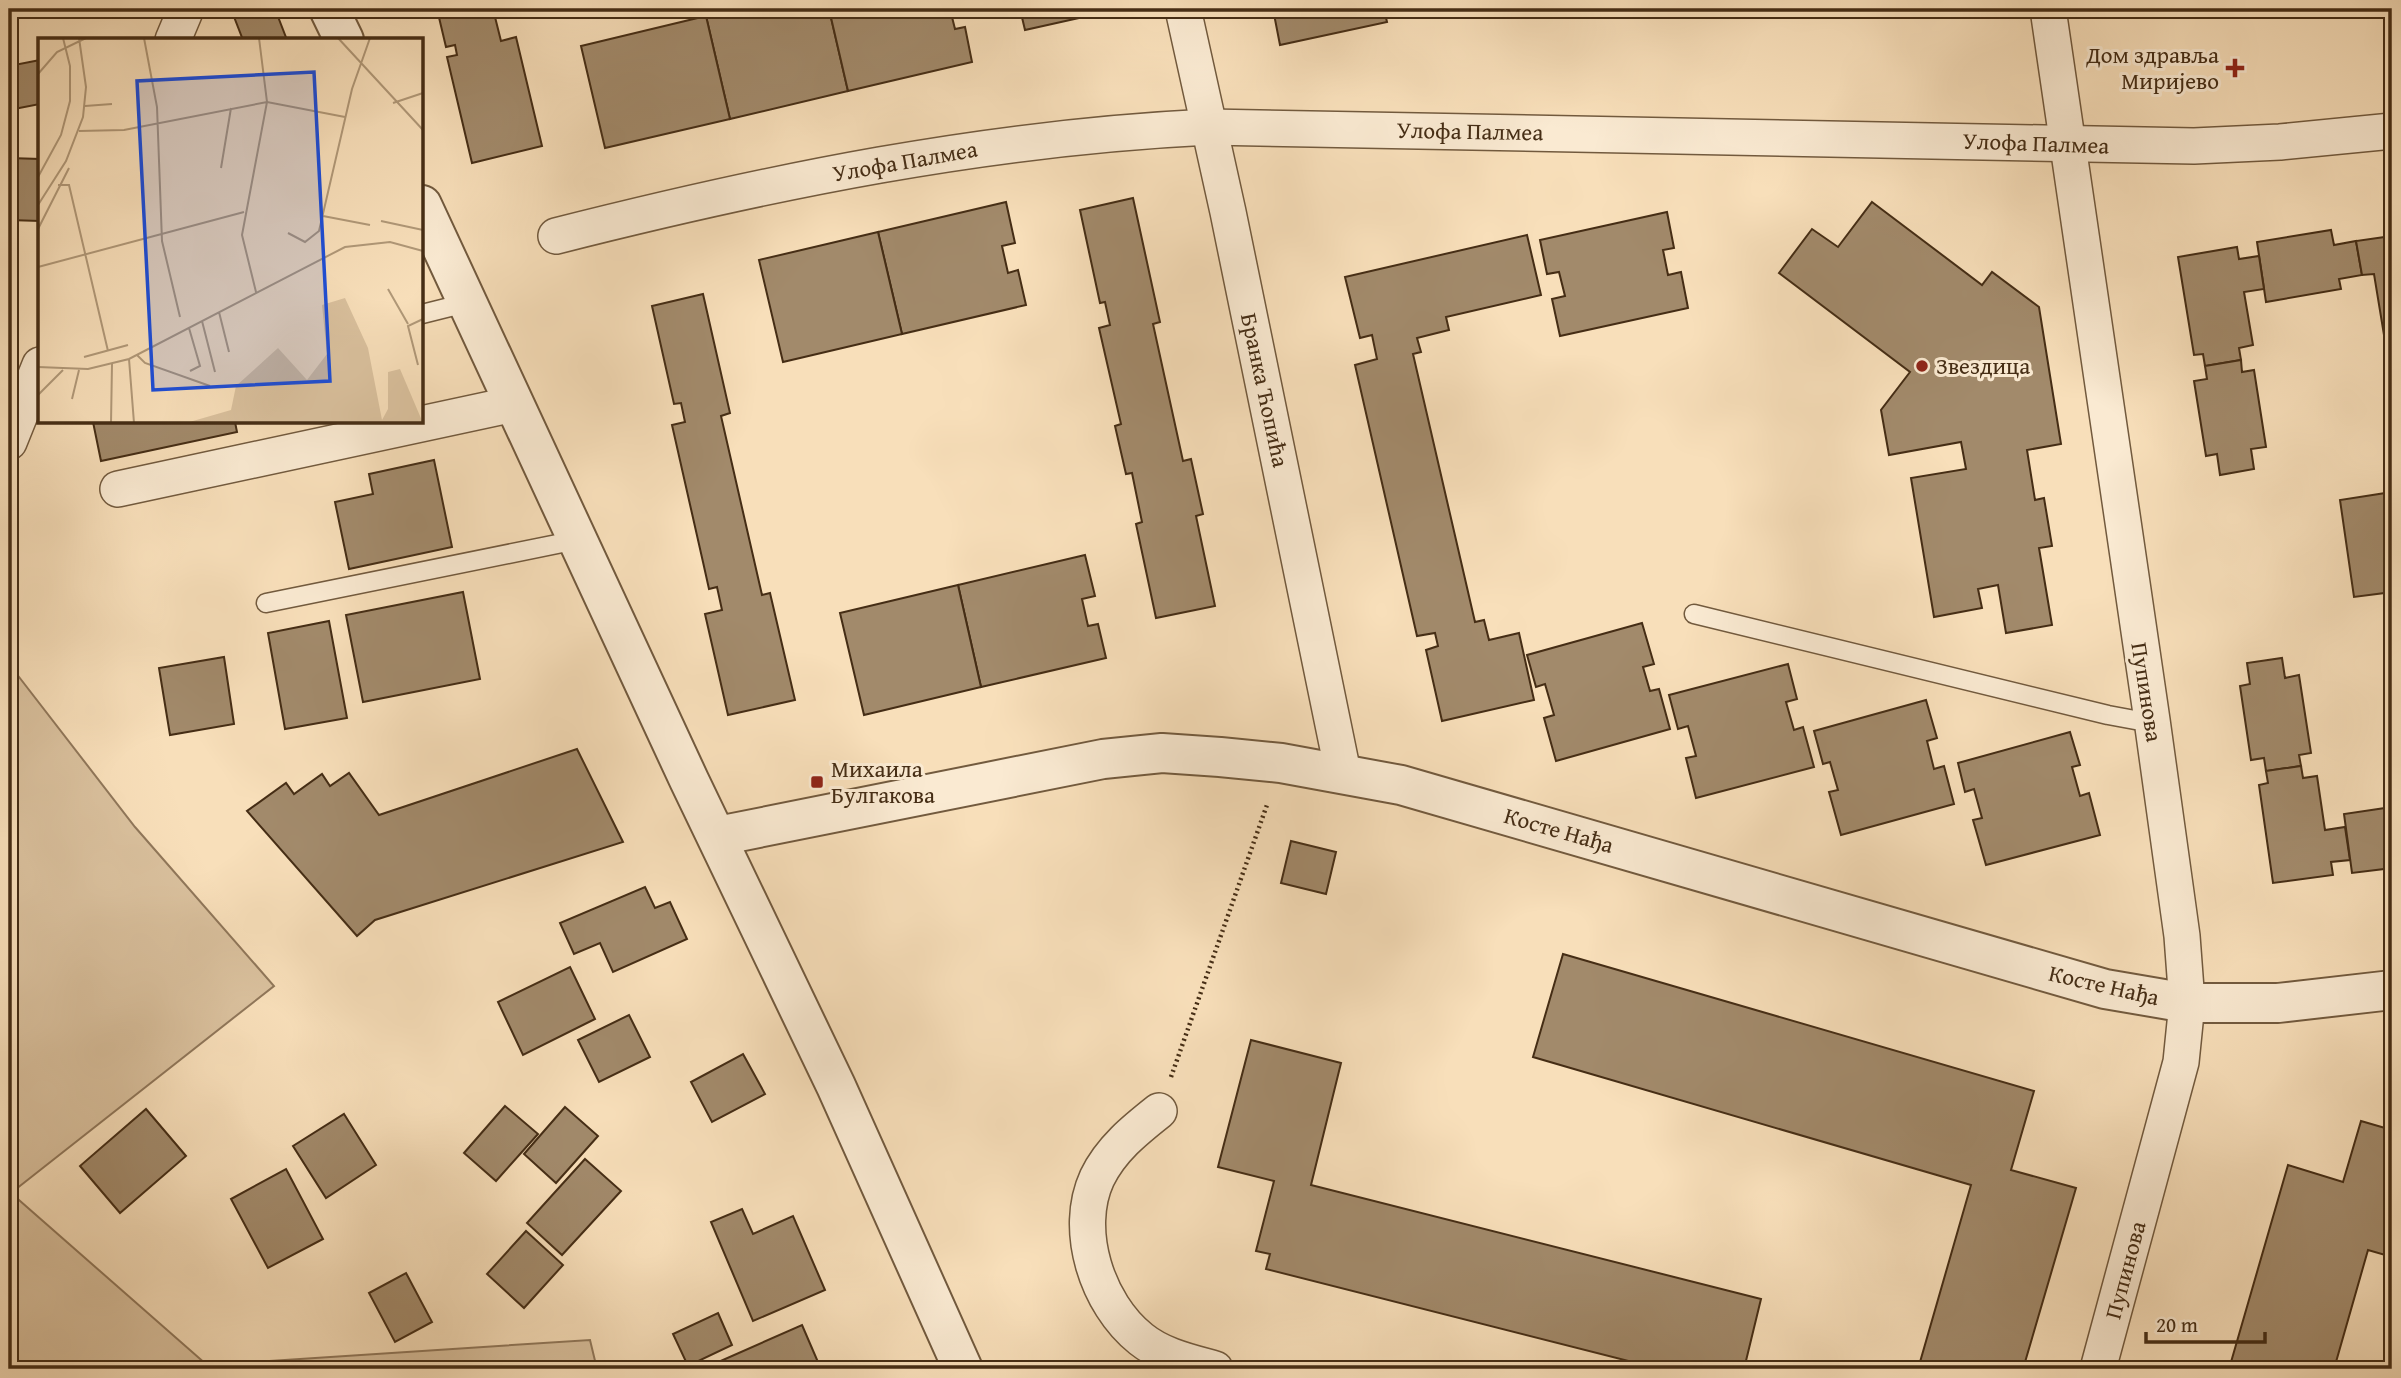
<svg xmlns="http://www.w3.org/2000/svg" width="2401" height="1378" font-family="'Gentium Book Plus',serif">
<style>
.green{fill:#dac19e;stroke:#90775a;stroke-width:2}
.building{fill:#a28a6b;stroke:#452d15;stroke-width:2}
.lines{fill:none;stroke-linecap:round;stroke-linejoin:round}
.service-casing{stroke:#725a3e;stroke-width:21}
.minor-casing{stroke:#725a3e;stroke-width:38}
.tertiary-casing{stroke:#725a3e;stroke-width:42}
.path{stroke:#452d15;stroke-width:4.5;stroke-dasharray:2 3.5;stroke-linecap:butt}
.service{stroke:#faead2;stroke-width:18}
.minor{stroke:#faead2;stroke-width:35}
.tertiary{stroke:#faead2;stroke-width:38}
.poi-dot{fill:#8f2418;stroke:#faead2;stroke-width:2.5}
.labels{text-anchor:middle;stroke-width:6;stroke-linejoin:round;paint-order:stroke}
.poi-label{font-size:23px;fill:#452d15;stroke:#faead2;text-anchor:start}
.street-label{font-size:23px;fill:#452d15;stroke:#faead2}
.inset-road{fill:none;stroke:#b09878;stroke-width:2}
.view{fill:#1d4ed8;fill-opacity:0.15;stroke:#1d4ed8;stroke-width:3.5}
.inset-edge{fill:none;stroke:#452d15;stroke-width:3.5}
</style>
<rect width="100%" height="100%" fill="#f8dfba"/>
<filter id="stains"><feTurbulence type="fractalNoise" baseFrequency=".00286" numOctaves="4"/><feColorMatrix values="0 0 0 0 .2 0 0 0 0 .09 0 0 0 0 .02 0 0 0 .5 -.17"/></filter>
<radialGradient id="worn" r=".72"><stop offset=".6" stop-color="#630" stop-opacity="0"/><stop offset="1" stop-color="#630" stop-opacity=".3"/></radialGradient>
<!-- green -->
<polygon class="green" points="9,664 135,827 274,986 11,1193 207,1365 590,1340 597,1369 9,1369"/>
<!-- building -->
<g class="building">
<polygon points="231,9 275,9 287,40 243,40"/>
<polygon points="437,9 493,9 501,41 516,37 542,146 472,163 447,57 457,55 455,45 446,47"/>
<polygon points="738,9 829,9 848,91 730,119 706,16"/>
<polygon points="829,9 950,9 955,29 965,27 972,62 848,91"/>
<polygon points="1020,9 1086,9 1088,16 1025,30"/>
<polygon points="1273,9 1384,9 1387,22 1280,45"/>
<polygon points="706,16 730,119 605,148 581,46"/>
<polygon points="40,60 40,104 9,110 9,66"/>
<polygon points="9,158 40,159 40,221 9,220"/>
<polygon points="1133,198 1160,322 1153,324 1183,461 1191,459 1203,514 1196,516 1215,606 1156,618 1136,524 1142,522 1132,473 1126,474 1115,426 1121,424 1099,328 1110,325 1105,302 1100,303 1080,210"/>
<polygon points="1006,202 1015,243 1002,246 1008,273 1018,270 1026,305 902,334 878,232"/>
<polygon points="1872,202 1982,285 1992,272 2039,307 2061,444 2027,450 2035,500 2044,498 2052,546 2039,548 2052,625 2006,633 1998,585 1978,589 1982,608 1934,617 1911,478 1966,469 1961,442 1889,455 1881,410 1910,372 1779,273 1812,229 1838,247"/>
<polygon points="1667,212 1674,248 1663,250 1668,275 1681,272 1688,308 1560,336 1552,299 1565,296 1559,272 1547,274 1540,240"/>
<polygon points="2331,230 2334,245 2356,241 2362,275 2339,279 2341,289 2266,302 2257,242"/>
<polygon points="878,232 902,334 783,362 759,260"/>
<polygon points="1527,235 1541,295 1446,317 1449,330 1417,338 1421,352 1413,354 1475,622 1484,620 1489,640 1519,633 1534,700 1442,721 1426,650 1438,646 1435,633 1417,636 1355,365 1377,359 1372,335 1360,338 1345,277"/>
<polygon points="2392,236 2392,333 2384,335 2374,274 2362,275 2356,241"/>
<polygon points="2237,247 2239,259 2259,256 2264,289 2244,292 2253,345 2239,348 2241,360 2205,366 2203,354 2194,355 2178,257"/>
<polygon points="703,294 730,413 721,416 762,595 770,593 795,700 728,715 705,614 722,610 717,587 709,589 703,562 672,425 685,422 681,403 674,404 652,306"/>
<polygon points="2241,360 2242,372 2254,370 2266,447 2251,449 2254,469 2220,475 2217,454 2206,456 2194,381 2207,379 2205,366"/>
<polygon points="93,422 235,422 237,432 101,461"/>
<polygon points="434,460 452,547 349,569 335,502 373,494 369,474"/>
<polygon points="2392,492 2392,592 2354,597 2340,500"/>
<polygon points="1085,555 1095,596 1082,599 1088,626 1098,624 1106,658 981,687 958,585"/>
<polygon points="958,585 981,687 864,715 840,613"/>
<polygon points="463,592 480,679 363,702 346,615"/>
<polygon points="329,621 347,718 285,729 268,633"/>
<polygon points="1642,623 1654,664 1643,667 1650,691 1659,689 1670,729 1556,761 1544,718 1554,715 1545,684 1536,687 1527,655"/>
<polygon points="224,657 234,724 170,735 159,668"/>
<polygon points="2282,658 2285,678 2299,675 2311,753 2299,755 2301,766 2266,771 2264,758 2251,760 2240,686 2250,684 2247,663"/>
<polygon points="1788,664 1797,699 1786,702 1794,730 1803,727 1814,767 1696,798 1686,758 1696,756 1688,726 1678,729 1669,695"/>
<polygon points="1926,700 1937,738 1927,741 1934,769 1944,766 1954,804 1841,835 1829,792 1838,790 1830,762 1823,764 1814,731"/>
<polygon points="2070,732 2080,765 2072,767 2080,796 2089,793 2100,835 1986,865 1973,820 1982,818 1974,789 1965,792 1958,763"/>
<polygon points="577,749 623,842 375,920 357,936 247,811 286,783 294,794 322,774 330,786 349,773 379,815"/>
<polygon points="2301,766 2303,778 2317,776 2325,830 2345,827 2350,860 2331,862 2333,875 2273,883 2259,785 2268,783 2266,771"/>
<polygon points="2392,807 2392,868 2352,873 2344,814"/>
<polygon points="1291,841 1336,852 1326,894 1281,883"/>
<polygon points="645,887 655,908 670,902 687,939 613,972 600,943 574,954 560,923"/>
<polygon points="1563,954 2034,1091 2011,1170 2076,1188 2023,1369 1918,1369 1971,1185 1533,1057"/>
<polygon points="570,967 595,1019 523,1055 498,1002"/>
<polygon points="629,1015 650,1057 599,1082 578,1040"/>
<polygon points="1251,1040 1341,1063 1311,1185 1761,1299 1744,1369 1660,1369 1266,1269 1270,1254 1256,1251 1274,1181 1218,1167"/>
<polygon points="743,1054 765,1094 712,1122 691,1082"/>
<polygon points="505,1106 538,1134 496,1181 464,1153"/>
<polygon points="565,1107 598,1136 556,1183 524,1154"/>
<polygon points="146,1109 186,1156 120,1213 80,1166"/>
<polygon points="344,1114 376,1165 326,1198 293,1146"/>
<polygon points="2361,1121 2392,1130 2392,1257 2368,1250 2334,1369 2229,1369 2288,1165 2343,1182"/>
<polygon points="585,1159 621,1191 562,1255 527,1223"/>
<polygon points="286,1169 323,1239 268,1268 231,1199"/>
<polygon points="742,1209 753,1234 793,1216 825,1290 753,1321 711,1222"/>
<polygon points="526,1231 563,1265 524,1308 487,1274"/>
<polygon points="406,1273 432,1322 395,1342 369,1293"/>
<polygon points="718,1313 732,1345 688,1366 673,1334"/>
<polygon points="802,1325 821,1369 719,1369 716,1363"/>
</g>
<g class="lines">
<defs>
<g id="service">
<polyline points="422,314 466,303"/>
<polyline points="266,603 577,540"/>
<polyline points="1694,614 2108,715 2135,720 2152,720"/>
</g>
<g id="minor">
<polyline points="1183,9 1228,212 1343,773"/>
<polyline points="2048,9 2152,720 2182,936 2187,1003 2181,1062 2098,1369"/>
<polyline points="173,40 186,9"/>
<path d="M556,236C773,181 985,138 1209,127L2194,146L2280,142L2392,131"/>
<polyline points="9,442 40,365"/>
<polyline points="118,489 514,404"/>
<path d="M1159,1111C1135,1130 1111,1149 1097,1178C1073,1230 1097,1304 1141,1339C1162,1356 1190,1362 1215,1369"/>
</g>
<g id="tertiary">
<polyline points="329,9 344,40"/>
<polyline points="422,205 689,780 836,1086 963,1369"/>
<polyline points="718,836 1103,759 1162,753 1220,757 1281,763 1401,785 2105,989 2187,1003 2278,1003 2392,990"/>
</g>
</defs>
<!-- service casing -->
<use href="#service" class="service-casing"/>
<!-- minor casing -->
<use href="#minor" class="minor-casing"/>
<!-- tertiary casing -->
<use href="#tertiary" class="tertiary-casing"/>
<!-- path -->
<polyline class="path" points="1171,1077 1268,802"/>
<!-- service -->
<use href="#service" class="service"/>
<!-- minor -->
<use href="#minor" class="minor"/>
<!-- tertiary -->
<use href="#tertiary" class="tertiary"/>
</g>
<!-- markers -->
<g class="poi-dot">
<path d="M2231.5 57.5h7v7h7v7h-7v7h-7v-7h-7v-7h7z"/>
<circle cx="1922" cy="366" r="7"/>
<rect x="810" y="775" width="14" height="14" rx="3.5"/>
</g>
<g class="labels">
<!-- poi labels -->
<g class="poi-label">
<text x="2219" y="63" text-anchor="end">Дом здравља<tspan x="2219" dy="26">Миријево</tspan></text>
<text x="1936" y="374">Звездица</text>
<text x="831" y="777">Михаила<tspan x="831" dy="26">Булгакова</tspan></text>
</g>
<!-- street labels -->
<g class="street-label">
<text transform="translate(1470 131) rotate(1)" y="8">Улофа Палмеа</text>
<text transform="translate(2036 143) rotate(2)" y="8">Улофа Палмеа</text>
<text transform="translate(905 161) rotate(-10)" y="8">Улофа Палмеа</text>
<text transform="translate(1265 390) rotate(78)" y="8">Бранка Ћопића</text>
<text transform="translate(2147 692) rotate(81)" y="8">Пупинова</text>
<text transform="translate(1559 830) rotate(16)" y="8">Косте Нађа</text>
<text transform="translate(2104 985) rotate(13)" y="8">Косте Нађа</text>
<text transform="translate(2125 1270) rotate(-75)" y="8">Пупинова</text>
</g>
</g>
<!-- overview -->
<g transform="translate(38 38)">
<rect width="385" height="385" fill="#f8dfba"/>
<path d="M307,260L330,310L344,382L350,371V334L362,331L385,385H148L193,372L198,348L240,310L269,342L289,316L284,267Z" fill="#dac19e"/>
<path class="inset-road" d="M106,0L119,69L124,203L142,279M300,0L385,92M0,36L19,14L48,0M355,65L385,55M47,68L74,66M41,93L86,92L229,64L307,79M183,130L193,70M0,139L23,97L32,63V28L25,0M20,147H31L70,313M0,167L28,123L45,79L48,49L41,0M285,178L332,187M343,183L385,192M0,191L31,130M250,195L267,204L281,193L314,51L332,0M0,229L206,174M350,251L370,286M218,254L204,197L229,64L221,0M181,274L191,314M164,283L177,334M151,290L162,328L152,333M99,317L107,325L172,348M46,319L90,307M91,321L96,385M380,327L370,288L385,281M0,329L50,331L91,321L307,209L352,204L385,213M0,357L25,332M34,361L41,332M73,385L74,326"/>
<path class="view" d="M276,34L292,343L115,352L99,43Z"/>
<rect width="385" height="385" class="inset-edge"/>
</g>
<!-- margin -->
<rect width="2401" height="1378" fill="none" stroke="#f8dfba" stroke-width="35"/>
<rect x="10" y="10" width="2380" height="1357" fill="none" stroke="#452d15" stroke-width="3.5"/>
<rect x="18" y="18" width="2366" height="1343" fill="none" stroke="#452d15" stroke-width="2"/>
<!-- scale -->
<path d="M2146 1332v10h119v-10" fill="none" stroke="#452d15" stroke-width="3.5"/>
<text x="2156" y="1332" font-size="21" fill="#452d15" stroke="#faead2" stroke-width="5" paint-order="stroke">20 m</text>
<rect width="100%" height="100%" filter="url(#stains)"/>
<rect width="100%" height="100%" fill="url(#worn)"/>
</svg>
